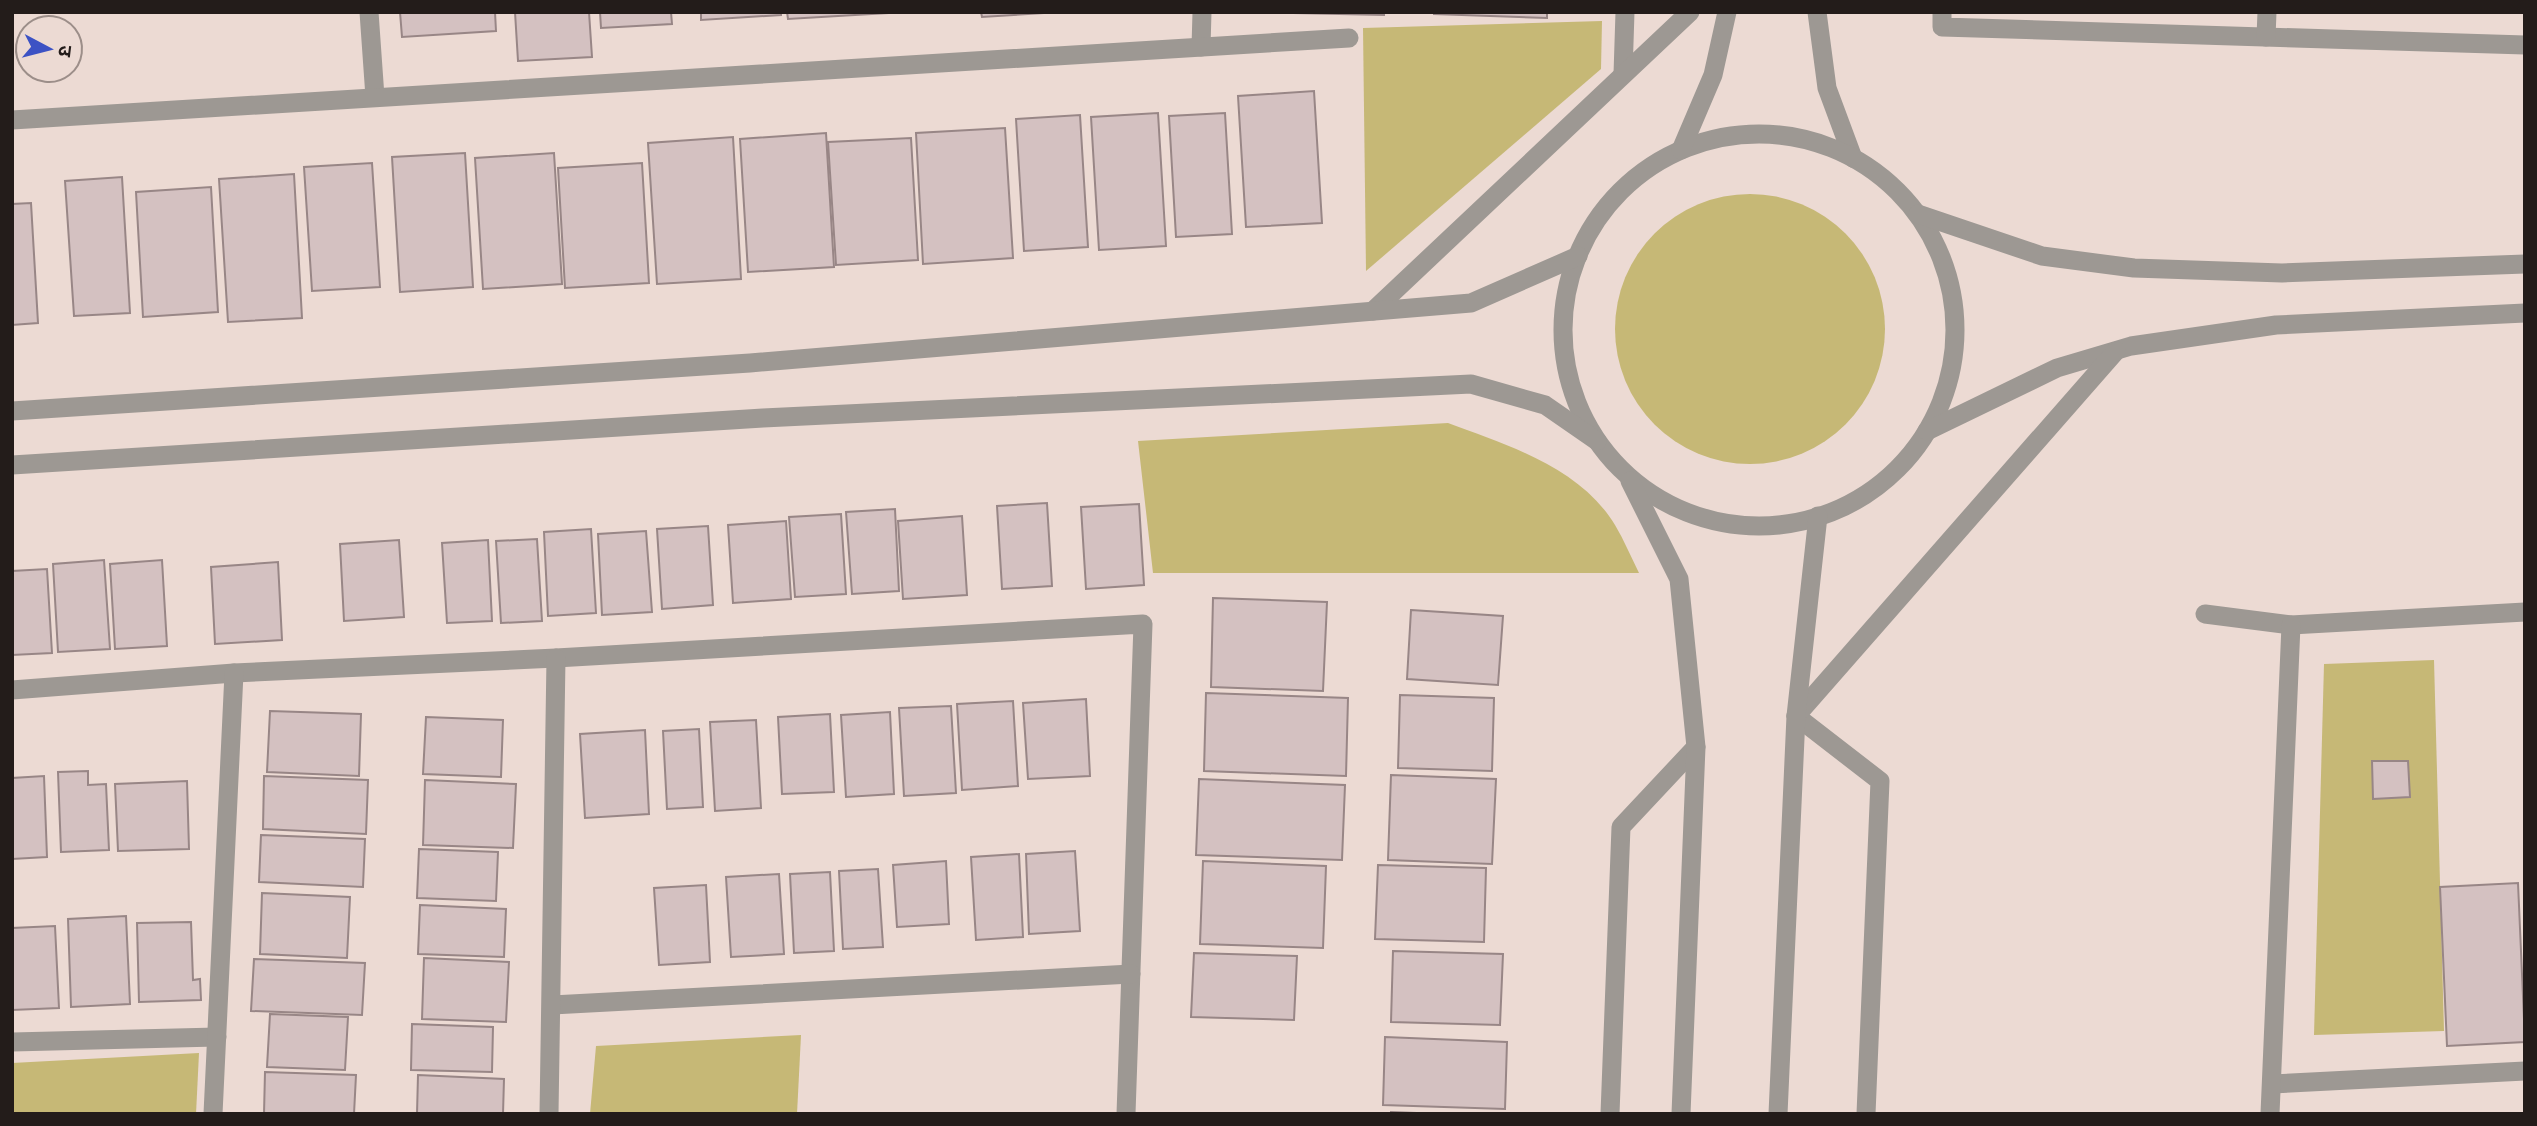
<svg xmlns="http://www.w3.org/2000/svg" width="2537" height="1126" font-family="Cabin,'Noto Sans Devanagari',sans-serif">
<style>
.green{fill:#c6b876}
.building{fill:#d4c1c1;stroke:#988686;stroke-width:2}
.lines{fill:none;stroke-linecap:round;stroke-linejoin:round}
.minor{stroke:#9d9893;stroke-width:19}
.tertiary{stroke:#9d9893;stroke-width:19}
</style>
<rect width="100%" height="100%" fill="#ecdad3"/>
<!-- green -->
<g class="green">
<polygon points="1602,21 1601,69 1366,271 1363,28"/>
<circle cx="1750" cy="329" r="135"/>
<path d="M1448,423C1507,445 1580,467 1615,525C1624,540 1631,557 1639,573H1153L1138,441Z"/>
<polygon points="2434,660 2444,1031 2314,1035 2324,664"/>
<polygon points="801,1035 797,1114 590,1114 596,1046"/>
<polygon points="199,1053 196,1114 12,1114 12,1063"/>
</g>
<!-- building -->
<g class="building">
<polygon points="400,12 495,12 496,31 402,37"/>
<polygon points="515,12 589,12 592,57 518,61"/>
<polygon points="600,12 671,12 672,24 601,28"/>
<polygon points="701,12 781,12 781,15 701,20"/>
<polygon points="787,12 888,12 888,13 788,19"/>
<polygon points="981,12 1043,12 1043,13 982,17"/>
<polygon points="1253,12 1384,12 1384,15"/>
<polygon points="1434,12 1547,12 1547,18 1434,14"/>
<polygon points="1314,91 1322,223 1246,227 1238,96"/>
<polygon points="1158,113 1166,246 1099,250 1091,117"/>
<polygon points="1225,113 1232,234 1176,237 1169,116"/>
<polygon points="1080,115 1088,247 1024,251 1016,119"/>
<polygon points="1005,128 1013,258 923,264 916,133"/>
<polygon points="826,133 834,267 748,272 740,139"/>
<polygon points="733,137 741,279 657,284 648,143"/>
<polygon points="911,138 918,260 836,265 828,142"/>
<polygon points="465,153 473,287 400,292 392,157"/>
<polygon points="554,153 562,284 483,289 475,158"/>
<polygon points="372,163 380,287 312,291 304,167"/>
<polygon points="642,163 649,283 565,288 558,168"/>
<polygon points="294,174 302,318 228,322 219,179"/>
<polygon points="122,177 130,313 74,316 65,181"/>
<polygon points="211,187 218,312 143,317 136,192"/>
<polygon points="31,203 38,323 12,325 12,204"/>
<polygon points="1047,503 1052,586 1002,589 997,506"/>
<polygon points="1139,504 1144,585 1086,589 1081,507"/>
<polygon points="895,509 899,591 852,594 846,512"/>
<polygon points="841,514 846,594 795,597 789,517"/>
<polygon points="962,516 967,595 903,599 898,521"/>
<polygon points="786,521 791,599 733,603 728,525"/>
<polygon points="708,526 713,605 662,609 657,529"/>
<polygon points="591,529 596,613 548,616 544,532"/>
<polygon points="646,531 652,612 602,615 598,534"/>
<polygon points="537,539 542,621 501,623 496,541"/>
<polygon points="399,540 404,617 344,621 340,544"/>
<polygon points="488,540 492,621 447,623 442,543"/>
<polygon points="104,560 110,649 58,652 53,564"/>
<polygon points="162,560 167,646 115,649 110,564"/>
<polygon points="278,562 282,640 215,644 211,567"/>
<polygon points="47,569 52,653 12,655 12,571"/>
<polygon points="1213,598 1327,602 1323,691 1211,687"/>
<polygon points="1411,610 1503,616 1498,685 1407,679"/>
<polygon points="1206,693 1348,698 1346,776 1204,771"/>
<polygon points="1400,695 1494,698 1492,771 1398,768"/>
<polygon points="1086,699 1090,776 1028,779 1023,703"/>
<polygon points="1013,701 1018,786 962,790 957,704"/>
<polygon points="951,706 956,793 904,796 899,708"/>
<polygon points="270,711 361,714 359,776 267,772"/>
<polygon points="890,712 894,794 846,797 841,715"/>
<polygon points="830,714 834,792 782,794 778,717"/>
<polygon points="426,717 503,720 501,777 423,774"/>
<polygon points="756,720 761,808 715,811 710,722"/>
<polygon points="699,729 703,807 667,809 663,731"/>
<polygon points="645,730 649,814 585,818 580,734"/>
<polygon points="2372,761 2408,761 2410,797 2373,799"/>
<polygon points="88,771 88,785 106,784 109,850 61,852 58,772"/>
<polygon points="1391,775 1496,779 1492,864 1388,860"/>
<polygon points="44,776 47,857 12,859 12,778"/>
<polygon points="264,776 368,780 366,834 263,829"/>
<polygon points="1199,779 1345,785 1342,860 1196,855"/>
<polygon points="425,780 516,784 513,848 423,845"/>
<polygon points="187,781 189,849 118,851 115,784"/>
<polygon points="261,835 365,839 363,887 259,882"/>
<polygon points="419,849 498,852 496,901 417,898"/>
<polygon points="1075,851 1080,931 1029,934 1026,854"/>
<polygon points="1019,854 1023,937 976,940 971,857"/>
<polygon points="946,861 949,924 897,927 893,865"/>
<polygon points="1203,861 1326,866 1323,948 1200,944"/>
<polygon points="1378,865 1486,868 1484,942 1375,939"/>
<polygon points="878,869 883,947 843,949 839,871"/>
<polygon points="830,872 834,951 794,953 790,874"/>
<polygon points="779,874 784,954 731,957 726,877"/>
<polygon points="2518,883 2525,1042 2447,1046 2440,887"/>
<polygon points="706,885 710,962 659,965 654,888"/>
<polygon points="262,893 350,897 347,958 260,954"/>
<polygon points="420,905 506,909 504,957 418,954"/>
<polygon points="126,916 130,1004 71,1007 68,919"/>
<polygon points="191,922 193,980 200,979 201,1000 139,1002 137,923"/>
<polygon points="55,926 59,1008 12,1010 12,928"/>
<polygon points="1393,951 1503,954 1500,1025 1391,1022"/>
<polygon points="1194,953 1297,956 1294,1020 1191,1017"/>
<polygon points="424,958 509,962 506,1022 422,1019"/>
<polygon points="254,959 365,963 362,1015 251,1011"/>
<polygon points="270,1014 348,1017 345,1070 267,1067"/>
<polygon points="412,1024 493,1027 492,1072 411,1070"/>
<polygon points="1385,1037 1507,1042 1505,1109 1383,1105"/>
<polygon points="265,1072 356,1075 354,1114 264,1114"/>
<polygon points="418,1075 504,1079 503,1114 417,1114"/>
<polygon points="1391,1112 1442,1114 1391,1114"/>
</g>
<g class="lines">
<!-- minor -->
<g class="minor">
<polyline points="369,12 375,97"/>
<polyline points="1942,12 1942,27 2525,45"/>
<polyline points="2266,37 2267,12"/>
<polyline points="1201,47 1202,12"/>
<polyline points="1623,74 1625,12"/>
<polyline points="12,120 1349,38"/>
<polyline points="2205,614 2291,625 2525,612"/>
<polyline points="12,690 234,673 556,658 1143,624 1126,1114"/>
<polyline points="1796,716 1880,781 1866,1114"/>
<polyline points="552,1005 1131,974"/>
<polyline points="12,1042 217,1037"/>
<polyline points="2272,1084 2525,1071"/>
<polyline points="213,1114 234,673"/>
<polyline points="549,1114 556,658"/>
<polyline points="1610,1114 1621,827 1696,747"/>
<polyline points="2270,1114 2291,625"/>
</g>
<!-- tertiary -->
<g class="tertiary">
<polyline points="1817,12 1827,88 1853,158"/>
<circle cx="1759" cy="330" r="196"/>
<polyline points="1681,150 1713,75 1727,12"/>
<polyline points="1918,214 2042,256 2134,268 2282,273 2525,264"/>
<polyline points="1373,311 1690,12"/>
<polyline points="12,411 750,363 1471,303 1578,256"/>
<polyline points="1927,431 2057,368 2131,346 2276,325 2525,313"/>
<polyline points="12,465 763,418 1471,384 1545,405 1597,441"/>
<polyline points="1630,481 1679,579 1696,747 1681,1114"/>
<polyline points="1796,716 2116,351"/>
<polyline points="1778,1114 1796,716 1818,516"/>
</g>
</g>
<!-- border -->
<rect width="2537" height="1126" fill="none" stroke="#231c1a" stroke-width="28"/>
<!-- north arrow -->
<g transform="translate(49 49) rotate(97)"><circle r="33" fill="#ecdad3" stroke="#9c8e89" stroke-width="2"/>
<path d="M0-5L12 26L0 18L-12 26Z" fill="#3c52c4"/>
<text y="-10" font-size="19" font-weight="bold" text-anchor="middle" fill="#231c1a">उ</text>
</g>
</svg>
